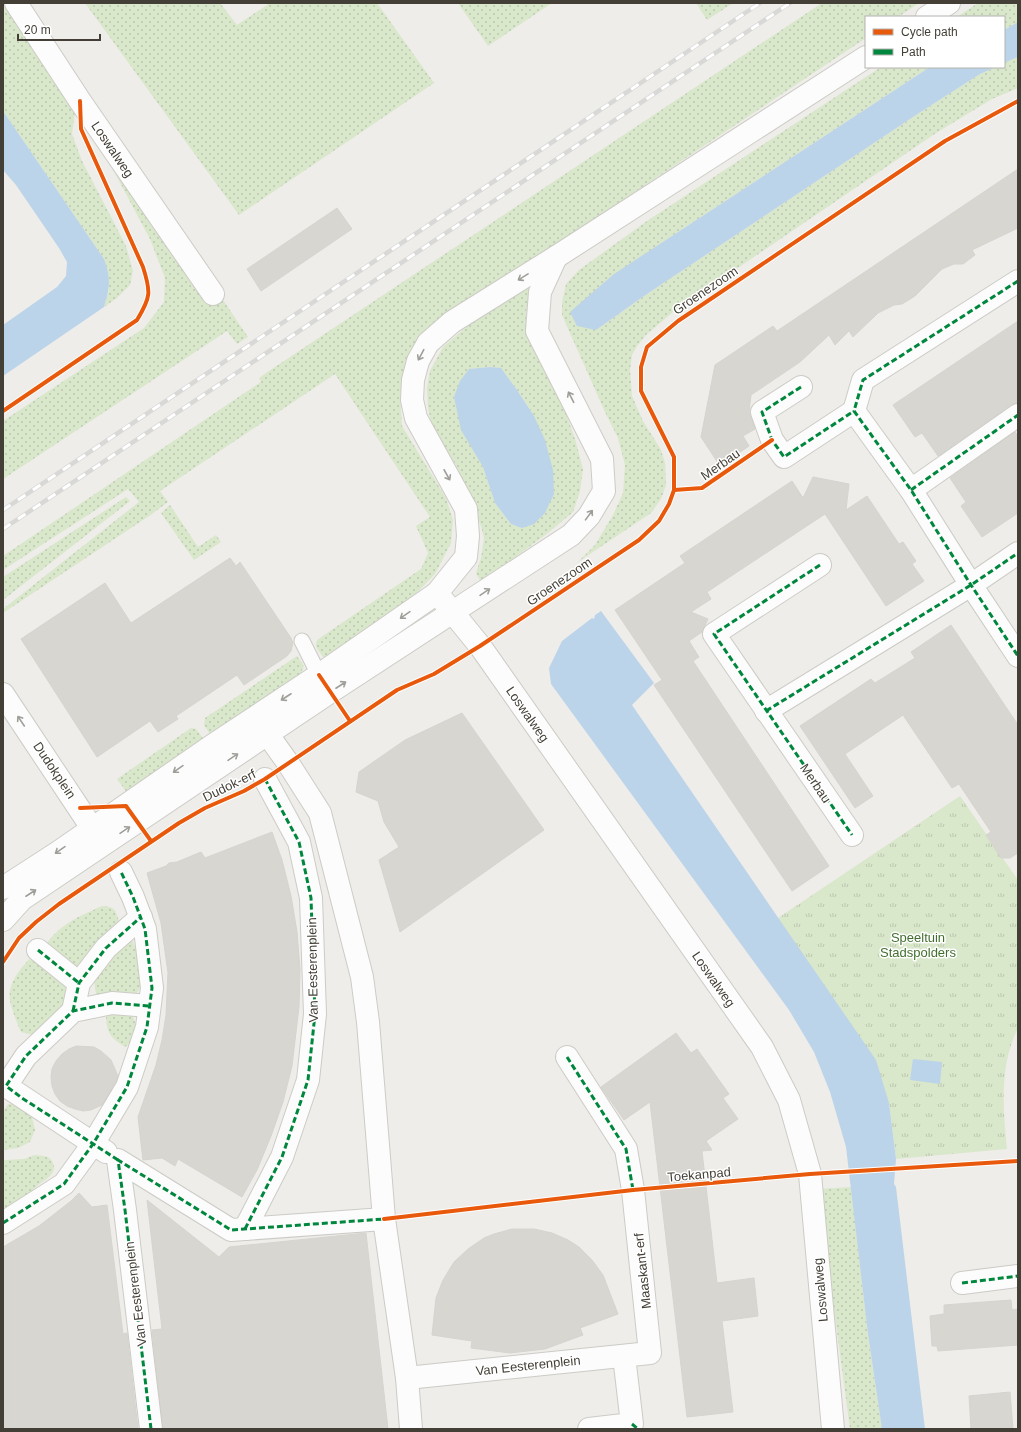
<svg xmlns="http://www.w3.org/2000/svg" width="1021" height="1432" font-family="Arial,sans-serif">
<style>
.grass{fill:url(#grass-dots);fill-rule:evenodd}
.park{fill:url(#park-tufts)}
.water{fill:#bcd4e9}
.building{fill:#d8d6d1;stroke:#d6d4cf}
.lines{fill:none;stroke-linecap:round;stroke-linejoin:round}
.service-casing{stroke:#cccbc6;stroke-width:17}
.pedestrian-casing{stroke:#cccbc6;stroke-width:24}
.minor-casing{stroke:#cccbc6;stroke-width:24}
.tertiary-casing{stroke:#cccbc6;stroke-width:24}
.service{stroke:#fcfcfc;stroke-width:15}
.pedestrian{stroke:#fcfcfc;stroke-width:22}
.minor{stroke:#fcfcfc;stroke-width:22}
.tertiary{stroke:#fcfcfc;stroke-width:22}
.rail-casing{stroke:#d8d8d7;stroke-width:4.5}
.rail{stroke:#fff;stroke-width:3;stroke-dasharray:9;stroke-linecap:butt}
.quiet{stroke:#00873e;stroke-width:3;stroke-dasharray:6 3;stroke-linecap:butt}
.cycleway-casing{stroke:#fff;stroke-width:6}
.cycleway{stroke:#e8590c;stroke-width:4}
.oneway{stroke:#a09e99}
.labels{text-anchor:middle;stroke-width:3;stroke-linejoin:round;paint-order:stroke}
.street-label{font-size:13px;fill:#433f36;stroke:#fff}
.park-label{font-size:13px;fill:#426f2e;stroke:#fff}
</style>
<defs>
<pattern id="grass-dots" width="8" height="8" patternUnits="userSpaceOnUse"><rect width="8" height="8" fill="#d9e7cb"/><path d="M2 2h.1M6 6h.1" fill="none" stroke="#bbc7af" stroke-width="1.8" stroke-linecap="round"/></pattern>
<pattern id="park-tufts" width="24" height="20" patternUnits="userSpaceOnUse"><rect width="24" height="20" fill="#d9e7cb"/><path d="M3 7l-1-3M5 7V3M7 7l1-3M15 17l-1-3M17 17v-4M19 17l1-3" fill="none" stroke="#bbc7af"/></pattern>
</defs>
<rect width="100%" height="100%" fill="#eeede9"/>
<!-- grass -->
<g class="grass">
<polygon points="3,3 7,3 76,104 72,134 82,161 126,246 133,271 130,285 117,298 104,307 109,290 104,259 3,111"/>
<polygon points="85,3 220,3 237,25 270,3 377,3 434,83 239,215"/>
<polygon points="458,3 552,3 488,46"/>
<polygon points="696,3 733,3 707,20"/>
<path d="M822,3H919L898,17H866V38L546,251L410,358L400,395L402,426L446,498L453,520L451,543L435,574L403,607L328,658L323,657C319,651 314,647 317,640L421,569L428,553L416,526L430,517L335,374L160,491L168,502L152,514L3,613V609L139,502L128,489L3,570V556L261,382L259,378L266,373Z"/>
<polygon points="978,3 1018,3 1018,22 1004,30 1004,17 957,17"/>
<polygon points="1018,57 1018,88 992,99 936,133 673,312 646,335 637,346 632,355 630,370 632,396 643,421 661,450 665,463 666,485 661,499 651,513 578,562 595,545 613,515 623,493 625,465 618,438 605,412 562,315 562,302 566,284 579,270 647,221 881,67 930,67 663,242 596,330 644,296 916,115 980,74 996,67 1004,67 1004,63"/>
<polygon points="85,117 219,294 248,337 237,344 227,331 3,479 3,421 144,328 164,302 165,278 150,239"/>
<path d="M531,283L526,313V319L537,352L558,391L575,439L583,469L580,491L573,512L548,533L481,582L476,573L481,558L484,538L481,526L456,465L432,427L428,408L427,388L430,371L443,347L471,323ZM490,367L500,368L517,390L534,416L522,528L511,524L495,503L483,467L462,430L454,397L470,369Z"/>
<polygon points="126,497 130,501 3,600 3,577"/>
<polygon points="170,505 198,547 216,535 221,542 194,560 161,513"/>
<polygon points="297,656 304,666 299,677 212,737 204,725 205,718"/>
<polygon points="191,728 196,729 205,741 128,794 117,779"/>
<path d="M102,906C115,907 115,909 119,921L111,934L78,966C57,963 54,965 47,943C62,923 80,916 102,906Z"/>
<path d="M131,938C139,955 149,981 134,997L97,996C93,986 94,972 101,962C105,956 124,944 131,938Z"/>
<path d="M29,959L40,962L69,989L63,1007L33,1035L21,1032C6,996 3,989 29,959Z"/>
<path d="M112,1010L131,1014C139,1027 139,1037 125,1047C111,1038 107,1034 106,1017Z"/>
<polygon points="23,1102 30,1109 35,1130 30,1142 18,1148 3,1150 3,1112 8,1104"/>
<path d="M35,1155C42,1156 48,1155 52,1161C59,1173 46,1179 38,1185C33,1189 29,1194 25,1198C18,1203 10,1206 3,1210V1162L5,1160L24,1159Z"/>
<polygon points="851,1187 868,1334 882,1429 850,1429 818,1189"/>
</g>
<!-- park -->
<path class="park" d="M960,796L1018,880V1028C999,1065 1003,1109 1007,1149L896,1159L889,1103L778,918Z"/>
<!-- water -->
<g class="water">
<polygon points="1018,22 1018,57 1004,63 1004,30"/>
<polygon points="930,67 996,67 980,74 916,115 644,296 596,330 577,326 570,312 614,274"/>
<path d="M3,111L104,259C111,279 110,288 104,307L3,376V325L57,287L66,276L67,262L59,248L16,185L3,170Z"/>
<polygon points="490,367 501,368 517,390 534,416 545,440 553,470 554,494 545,513 534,524 522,528 511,524 495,503 483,467 461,430 454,397 460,381 469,369"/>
<polygon points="601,611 654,683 632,705 876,1060 889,1103 896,1159 894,1184 896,1187 925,1429 882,1429 868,1334 846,1147 830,1092 814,1052 789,1010 551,684 549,668 562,641 592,618 594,619 595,615"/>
<polygon points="913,1059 942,1062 940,1084 910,1080"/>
</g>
<!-- building -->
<g class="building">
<polygon points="1018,169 1018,228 972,250 975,255 963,264 954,264 942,269 915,296 902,304 894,305 878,313 853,337 849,331 835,345 829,335 800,362 751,395 749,412 755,429 743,436 749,446 720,466 701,437 715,365 773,326 777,331"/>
<polygon points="337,208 352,229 261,291 247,269"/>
<polygon points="1018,321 1018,403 1011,405 938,456 922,433 915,437 893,405"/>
<polygon points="1015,432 1018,436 1018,513 982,537 961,506 966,502 950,478"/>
<polygon points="813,477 849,484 846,510 867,496 899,544 903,542 916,561 912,564 924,581 886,606 825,514 707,592 711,599 691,612 708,619 702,632 689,641 699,657 693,661 829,866 792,891 654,685 662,680 615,610 685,563 680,556 792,481 803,498"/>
<polygon points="230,558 236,566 240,562 291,638 293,643 291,651 287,656 244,685 237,675 176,716 178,719 158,732 150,721 97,757 21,639 105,583 131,623"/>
<polygon points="951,625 1018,725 1018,853 1010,858 1001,858 986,835 991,832 959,784 952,788 903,715 845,754 873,796 855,808 800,726 871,679 875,683 915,658 911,652"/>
<polygon points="462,713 544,830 400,932 379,860 399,847 384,822 378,801 356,792 359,772 405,740"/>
<polygon points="272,832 282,860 291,896 297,932 300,969 299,1007 292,1066 283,1102 271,1136 257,1170 242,1197 178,1159 175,1166 162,1158 143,1160 138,1117 156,1065 162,1040 166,1015 168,973 161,923 147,873 166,866 169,863 177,862 201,852 205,858"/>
<polygon points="676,1033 691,1053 697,1049 729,1094 723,1098 738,1119 706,1141 712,1150 702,1151 717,1283 754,1278 758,1316 722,1321 733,1412 687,1417 650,1102 624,1120 601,1087"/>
<polygon points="76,1046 94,1047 101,1051 111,1060 118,1076 116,1082 102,1105 91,1110 83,1111 75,1109 67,1106 60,1101 55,1094 52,1086 51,1077 52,1069 56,1061 62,1054 69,1049"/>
<polygon points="79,1193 92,1207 107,1205 123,1334 127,1333 138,1429 3,1429 3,1247 39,1226 71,1201"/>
<polygon points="147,1200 219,1257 229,1247 366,1233 388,1429 163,1429 152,1330 162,1329"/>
<polygon points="512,1229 534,1229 552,1233 568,1240 579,1247 592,1260 603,1275 618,1314 580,1328 583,1335 545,1349 510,1353 471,1348 472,1341 432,1335 436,1298 443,1280 454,1262 468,1249 484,1238 494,1234"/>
<polygon points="1011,1300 1012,1310 1018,1309 1018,1345 938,1351 937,1346 932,1346 930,1316 944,1314 944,1305"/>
<polygon points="1010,1392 1013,1429 971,1429 969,1396"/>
</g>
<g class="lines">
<defs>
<polyline id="service" points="302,641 319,675"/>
<g id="pedestrian">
<polyline points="911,490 1018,415"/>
<polyline points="38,950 79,983"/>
<polyline points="73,1011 79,983 106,948 141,917"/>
<polyline points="567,1057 626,1149 633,1190"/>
<polyline points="106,1152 6,1086 26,1056 73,1011 112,1003 149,1006"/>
<polyline points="3,1223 64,1184 93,1144 127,1087 147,1027 152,988 145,929 133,897 121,872"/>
<polyline points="245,1229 282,1157 308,1080 315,1014 311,898 299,842 265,779"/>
<polyline points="151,1429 125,1210 118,1160 231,1230 384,1219"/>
</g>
<g id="minor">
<polyline points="16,3 80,101 213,294"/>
<polyline points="1018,281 863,380 854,411 911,490 971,585 1018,656"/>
<polyline points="801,387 762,412 772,440 784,457 854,411"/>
<polyline points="820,565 714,634 852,835"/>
<polyline points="437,593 480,646 762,1047 789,1100 810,1174 833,1429"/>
<polyline points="3,694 92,828 93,848"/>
<polyline points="766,711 971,585 1018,553"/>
<polyline points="256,718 288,763 320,813 362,977 368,1022 384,1219 407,1378 411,1429"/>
<polyline points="962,1283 1018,1276"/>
<polyline points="407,1378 650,1353 633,1190"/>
<polyline points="589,1429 632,1424 624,1356"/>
</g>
<g id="tertiary">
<polyline points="927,17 949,3"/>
<polyline points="3,888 57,853 213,745 319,675 437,593 466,557 468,536 466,509 416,418 412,400 413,380 418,361 428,343 452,322 556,257 866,57"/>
<polyline points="3,920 22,899 330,692 571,535 589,516 604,491 602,459 537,331 540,292 556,257"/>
</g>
</defs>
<!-- service casing -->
<use href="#service" class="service-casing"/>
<!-- pedestrian casing -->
<use href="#pedestrian" class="pedestrian-casing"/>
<!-- minor casing -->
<use href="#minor" class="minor-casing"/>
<!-- tertiary casing -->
<use href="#tertiary" class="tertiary-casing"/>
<!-- service -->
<use href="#service" class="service"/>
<!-- pedestrian -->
<use href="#pedestrian" class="pedestrian"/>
<!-- minor -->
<use href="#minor" class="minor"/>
<!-- tertiary -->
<use href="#tertiary" class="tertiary"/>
<defs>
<g id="rail">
<polyline points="3,510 760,3"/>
<polyline points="3,529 790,3"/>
</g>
</defs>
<!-- rail casing -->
<use href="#rail" class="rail-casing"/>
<!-- rail -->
<use href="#rail" class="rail"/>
<!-- quiet -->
<g class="quiet">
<polyline points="1018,281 863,380 854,411 911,490 971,585 1018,656"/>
<polyline points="801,387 762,412 772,440 784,457 854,411"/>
<polyline points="911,490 1018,415"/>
<polyline points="820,565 714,634 852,835"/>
<polyline points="766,711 971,585 1018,553"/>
<polyline points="38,950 79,983"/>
<polyline points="73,1011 79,983 106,948 141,917"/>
<polyline points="567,1057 626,1149 633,1190"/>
<polyline points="118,1160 22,1098 6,1086 26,1056 73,1011 112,1003 149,1006"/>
<polyline points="3,1223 64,1184 93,1144 127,1087 147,1027 152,988 145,929 133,897 121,872"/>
<polyline points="245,1229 282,1157 308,1080 315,1014 311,898 299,842 265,779"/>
<polyline points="962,1283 1018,1276"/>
<polyline points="632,1424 638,1429"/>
<polyline points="151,1429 125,1210 118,1160 231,1230 384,1219"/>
</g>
<defs>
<g id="cycleway">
<path d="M3,411L137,320C151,297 151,292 143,267L81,129L80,101"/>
<polyline points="674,490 702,488 772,440"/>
<polyline points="319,675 350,721"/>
<polyline points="80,808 126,806 151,841"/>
<polyline points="3,962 19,938 36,922 59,904 179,823 205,808 244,791 265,779 397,690 434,674 480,646 639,540 659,521 669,504 674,490 674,457 641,391 641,367 647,347 678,321 945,141 1018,101"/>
<polyline points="384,1219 633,1190 810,1174 1018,1161"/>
</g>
</defs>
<!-- cycleway casing -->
<use href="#cycleway" class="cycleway-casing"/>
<!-- cycleway -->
<use href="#cycleway" class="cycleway"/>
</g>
<!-- one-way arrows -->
<defs><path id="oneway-shaft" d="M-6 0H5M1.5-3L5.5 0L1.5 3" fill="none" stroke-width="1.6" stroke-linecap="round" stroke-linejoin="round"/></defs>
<g class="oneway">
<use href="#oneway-shaft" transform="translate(523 277) rotate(148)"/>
<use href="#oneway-shaft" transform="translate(421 355) rotate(118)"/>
<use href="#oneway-shaft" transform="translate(571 397) rotate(-117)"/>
<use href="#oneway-shaft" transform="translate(447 475) rotate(61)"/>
<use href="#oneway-shaft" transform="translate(589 515) rotate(-54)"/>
<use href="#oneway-shaft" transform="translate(485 592) rotate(-34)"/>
<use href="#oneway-shaft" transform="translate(405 615) rotate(145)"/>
<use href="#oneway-shaft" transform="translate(341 685) rotate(-33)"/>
<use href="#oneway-shaft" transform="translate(286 697) rotate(147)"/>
<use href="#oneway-shaft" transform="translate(21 721) rotate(-124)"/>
<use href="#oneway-shaft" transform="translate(233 757) rotate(-34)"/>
<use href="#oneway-shaft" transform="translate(178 769) rotate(145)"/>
<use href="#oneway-shaft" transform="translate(125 830) rotate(-34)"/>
<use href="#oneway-shaft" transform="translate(60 850) rotate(145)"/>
<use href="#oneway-shaft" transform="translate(31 893) rotate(-33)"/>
</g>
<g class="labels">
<!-- street labels -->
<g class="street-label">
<text transform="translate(113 149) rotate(56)" y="5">Loswalweg</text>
<text transform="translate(705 290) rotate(-34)" y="5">Groenezoom</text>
<text transform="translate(720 464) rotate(-35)" y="5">Merbau</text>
<text transform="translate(559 581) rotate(-34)" y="5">Groenezoom</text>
<text transform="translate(528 714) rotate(55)" y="5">Loswalweg</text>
<text transform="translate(55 770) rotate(56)" y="5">Dudokplein</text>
<text transform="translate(816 783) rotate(56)" y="5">Merbau</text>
<text transform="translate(229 785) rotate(-26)" y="5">Dudok-erf</text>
<text transform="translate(312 970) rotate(-91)" y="5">Van Eesterenplein</text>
<text transform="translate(714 979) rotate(55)" y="5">Loswalweg</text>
<text transform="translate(699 1174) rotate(-5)" y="5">Toekanpad</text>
<text transform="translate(642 1271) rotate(-96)" y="5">Maaskant-erf</text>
<text transform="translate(820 1290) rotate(-95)" y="5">Loswalweg</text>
<text transform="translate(135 1294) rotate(-97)" y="5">Van Eesterenplein</text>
<text transform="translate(528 1365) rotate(-6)" y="5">Van Eesterenplein</text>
</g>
<!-- park labels -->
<g class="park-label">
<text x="918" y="942">Speeltuin<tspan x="918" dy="15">Stadspolders</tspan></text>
</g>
</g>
<!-- border -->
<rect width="1021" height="1432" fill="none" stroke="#433f36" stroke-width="8"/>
<!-- legend -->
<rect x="865" y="16" width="140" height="52" fill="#ffffff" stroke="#b4b2af"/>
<rect x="873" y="29" width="20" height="6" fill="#e8590c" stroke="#b4b2af"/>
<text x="901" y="36" font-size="12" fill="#433f36">Cycle path</text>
<rect x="873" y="49" width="20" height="6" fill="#00873e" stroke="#b4b2af"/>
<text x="901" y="56" font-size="12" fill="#433f36">Path</text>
<!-- scale -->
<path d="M18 34v6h82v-6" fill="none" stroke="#433f36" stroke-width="2"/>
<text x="24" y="34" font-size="12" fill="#433f36" stroke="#ffffff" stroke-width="3" paint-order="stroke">20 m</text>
</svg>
